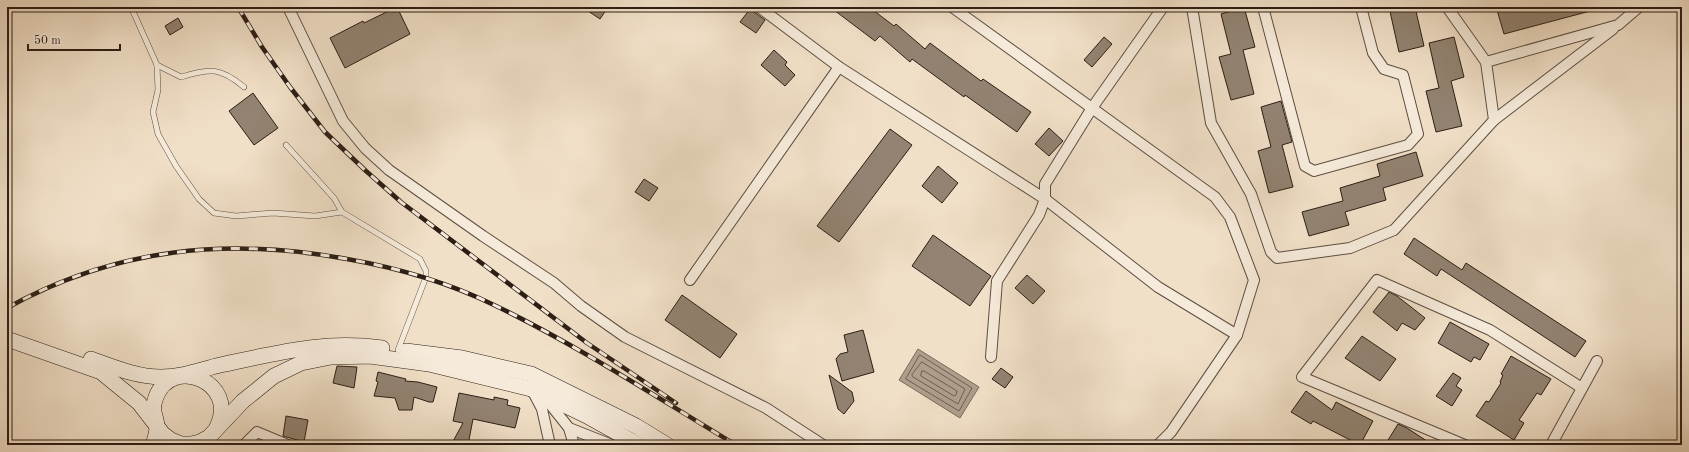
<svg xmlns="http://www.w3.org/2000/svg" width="1689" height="452" font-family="'Old Standard TT',serif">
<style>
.water{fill:#ae9e8b;stroke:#7a6b5c}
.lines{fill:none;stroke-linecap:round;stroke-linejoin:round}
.shore{stroke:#6d5e50;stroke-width:1}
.building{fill:#928372;stroke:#2c1e15}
.lane-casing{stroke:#5d4e42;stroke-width:6}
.street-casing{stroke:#5d4e42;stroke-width:12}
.secondary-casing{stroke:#2c1e15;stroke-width:16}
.lane{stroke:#f6ebdb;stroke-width:5}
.street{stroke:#f6ebdb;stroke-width:10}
.secondary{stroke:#f6ebdb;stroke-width:15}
.rail-casing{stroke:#2c1e15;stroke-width:4.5}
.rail{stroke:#f6ebdb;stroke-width:3;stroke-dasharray:9;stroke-linecap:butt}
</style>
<rect width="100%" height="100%" fill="#f1e0c8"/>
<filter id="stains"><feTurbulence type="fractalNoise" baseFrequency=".005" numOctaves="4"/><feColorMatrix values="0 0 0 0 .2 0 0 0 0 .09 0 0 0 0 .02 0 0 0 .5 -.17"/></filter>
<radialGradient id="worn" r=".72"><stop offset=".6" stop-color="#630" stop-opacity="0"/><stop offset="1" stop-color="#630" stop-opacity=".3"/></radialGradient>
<!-- water -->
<polygon class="water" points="918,349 979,387 960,418 899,380"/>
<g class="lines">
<!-- shore -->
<g class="shore">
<polygon points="920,355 972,388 959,411 906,379"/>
<polygon points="922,362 965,389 958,404 913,377 912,375"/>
<polygon points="922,371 924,371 957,391 956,395 954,396 921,376"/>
</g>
</g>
<!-- building -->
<g class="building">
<polygon points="397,7 410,34 345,68 330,38 363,21 364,23"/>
<polygon points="582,7 608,7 600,19"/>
<polygon points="830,7 869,7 894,26 896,24 925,49 930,43 981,81 983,79 1031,112 1017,132 965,95 964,97 912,59 910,62 880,36 875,41"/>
<polygon points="1231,7 1244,7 1255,47 1243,50 1254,94 1231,100 1219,57 1231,54 1221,14 1231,11"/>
<polygon points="1389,7 1415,7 1424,46 1399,52"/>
<polygon points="1508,7 1593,7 1594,10 1504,34 1497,10"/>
<polygon points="750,9 765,20 756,33 740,22"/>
<polygon points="178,18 183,27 170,35 165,26"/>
<polygon points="1104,37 1112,44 1092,67 1084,60"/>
<polygon points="1454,37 1464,77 1451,81 1462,126 1436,132 1426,91 1439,88 1429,43"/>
<polygon points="774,50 787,62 785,65 795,75 785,86 761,65"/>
<polygon points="253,93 278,128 254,145 229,111"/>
<polygon points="1281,101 1292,142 1282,145 1293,187 1269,193 1258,151 1271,147 1261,107"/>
<polygon points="1049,128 1063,141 1049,156 1035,144"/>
<polygon points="890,129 912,145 839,242 817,226"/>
<polygon points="1416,152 1423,176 1383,188 1386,200 1345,212 1349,225 1309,236 1302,212 1343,201 1340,188 1380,176 1377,164"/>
<polygon points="938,166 958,183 942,203 922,186"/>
<polygon points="644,179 658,188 649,201 635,192"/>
<polygon points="933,235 991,276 970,306 912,266"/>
<polygon points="1414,238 1462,270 1466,263 1586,341 1575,357 1441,269 1437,276 1404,254"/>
<polygon points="1027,275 1045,291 1033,304 1015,288"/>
<polygon points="1389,292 1397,296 1425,318 1415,330 1402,323 1397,331 1373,312"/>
<polygon points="682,295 737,334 720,358 665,320"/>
<polygon points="1450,322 1489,344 1480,360 1474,357 1471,362 1438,343"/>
<polygon points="863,330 874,372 842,381 836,359 840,354 848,352 844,335"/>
<polygon points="1362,336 1396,359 1380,381 1345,358"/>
<polygon points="1511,356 1551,379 1541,395 1537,393 1519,420 1524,423 1514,440 1476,416 1486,401 1489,402 1501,383 1500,382 1503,375 1501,374"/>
<polygon points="337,366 357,367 354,388 333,383"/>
<polygon points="1001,368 1013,377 1005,388 992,379"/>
<polygon points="378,372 406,379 405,381 418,382 437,387 433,402 429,402 414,397 412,410 399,410 395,398 374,396 378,382 376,381"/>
<polygon points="1453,373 1461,378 1456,386 1462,390 1452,406 1436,396"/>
<polygon points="829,375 852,392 854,401 844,414 838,409"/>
<polygon points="1306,391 1332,410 1336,402 1373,421 1360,445 1313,421 1311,424 1291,412"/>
<polygon points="459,393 494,400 494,397 508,400 507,405 520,408 515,428 473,419 468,445 451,445 463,423 453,421"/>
<polygon points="286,416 308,420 304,442 283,436"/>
<polygon points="1398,424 1407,428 1433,445 1385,445"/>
</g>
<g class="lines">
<defs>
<g id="lane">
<polyline points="131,7 157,65 158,90 153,112 158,134 176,166 199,199 214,213 236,216 273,213 315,216 342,212 420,259 426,271 426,277 398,350"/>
<path d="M157,65L181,77C210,68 220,67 244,87"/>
<polyline points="286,145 334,198 342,212"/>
</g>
<g id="street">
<polyline points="288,7 343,121 365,148 389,170 483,236 554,283 581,306 625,337 766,408 823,445"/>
<polyline points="759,7 839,67 1045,199 1158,287 1237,335 1171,432 1158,445"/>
<polyline points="952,7 1215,197 1230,217 1254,280 1237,335"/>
<polyline points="1192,7 1211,123 1251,194 1271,252 1277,258 1350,248 1394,230 1494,120 1486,62 1447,7"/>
<polyline points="1263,7 1305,166 1314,171 1408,145 1418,134 1403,75 1384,69 1373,53 1361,7"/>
<polyline points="1486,62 1618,25 1639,7"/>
<polyline points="1494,120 1613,29"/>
<polyline points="690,280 839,67"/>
<polyline points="991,357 997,281 1039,215 1045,199 1045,184 1092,108 1163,7"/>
<polyline points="531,388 542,409 550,445"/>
<polyline points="545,398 569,428 574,445"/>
<polyline points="569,428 612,445"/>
<polyline points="244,445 257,432 288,445"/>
<polyline points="1465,445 1302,377 1377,280 1490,330 1582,388"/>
<polyline points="1551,445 1597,361"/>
</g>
<g id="secondary">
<polyline points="7,339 101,372 139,403 163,434 171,440 181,444 191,444 200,442 209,437 243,401 274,376 301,363 331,357 370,356 429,364 531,389 587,416 639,445"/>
<polyline points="406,351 462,358 531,374 636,426 667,445"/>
<path d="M91,359C113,367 137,377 161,377C182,377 200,370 220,365C278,353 323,340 382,348"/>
<path d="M153,445C155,439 157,433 157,427C157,415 150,413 156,397C172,355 239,382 217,427"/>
</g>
</defs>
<!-- lane casing -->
<use href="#lane" class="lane-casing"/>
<!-- street casing -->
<use href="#street" class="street-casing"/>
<!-- secondary casing -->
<use href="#secondary" class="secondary-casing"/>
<!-- lane -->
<use href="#lane" class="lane"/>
<!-- street -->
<use href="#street" class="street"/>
<!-- secondary -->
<use href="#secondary" class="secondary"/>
<defs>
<g id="rail">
<polyline points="238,7 262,47 290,87 325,132 366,171 401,202 587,343 676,403"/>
<path d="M7,308C115,248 227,237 347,259C398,268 447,282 494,305C577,345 656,397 736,445"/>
</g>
</defs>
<!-- rail casing -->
<use href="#rail" class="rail-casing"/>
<!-- rail -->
<use href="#rail" class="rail"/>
</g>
<!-- margin -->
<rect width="1689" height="452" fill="none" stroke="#f1e0c8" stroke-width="24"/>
<rect x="8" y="8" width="1673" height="436" fill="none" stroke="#2c1e15" stroke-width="2"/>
<rect x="12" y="12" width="1665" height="428" fill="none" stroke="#2c1e15"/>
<!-- scale -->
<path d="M28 44v6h92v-6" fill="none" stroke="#2c1e15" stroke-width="2"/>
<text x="34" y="44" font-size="12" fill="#2c1e15" stroke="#f6ebdb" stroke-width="3" paint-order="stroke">50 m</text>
<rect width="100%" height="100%" filter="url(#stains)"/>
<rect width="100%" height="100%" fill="url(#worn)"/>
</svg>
